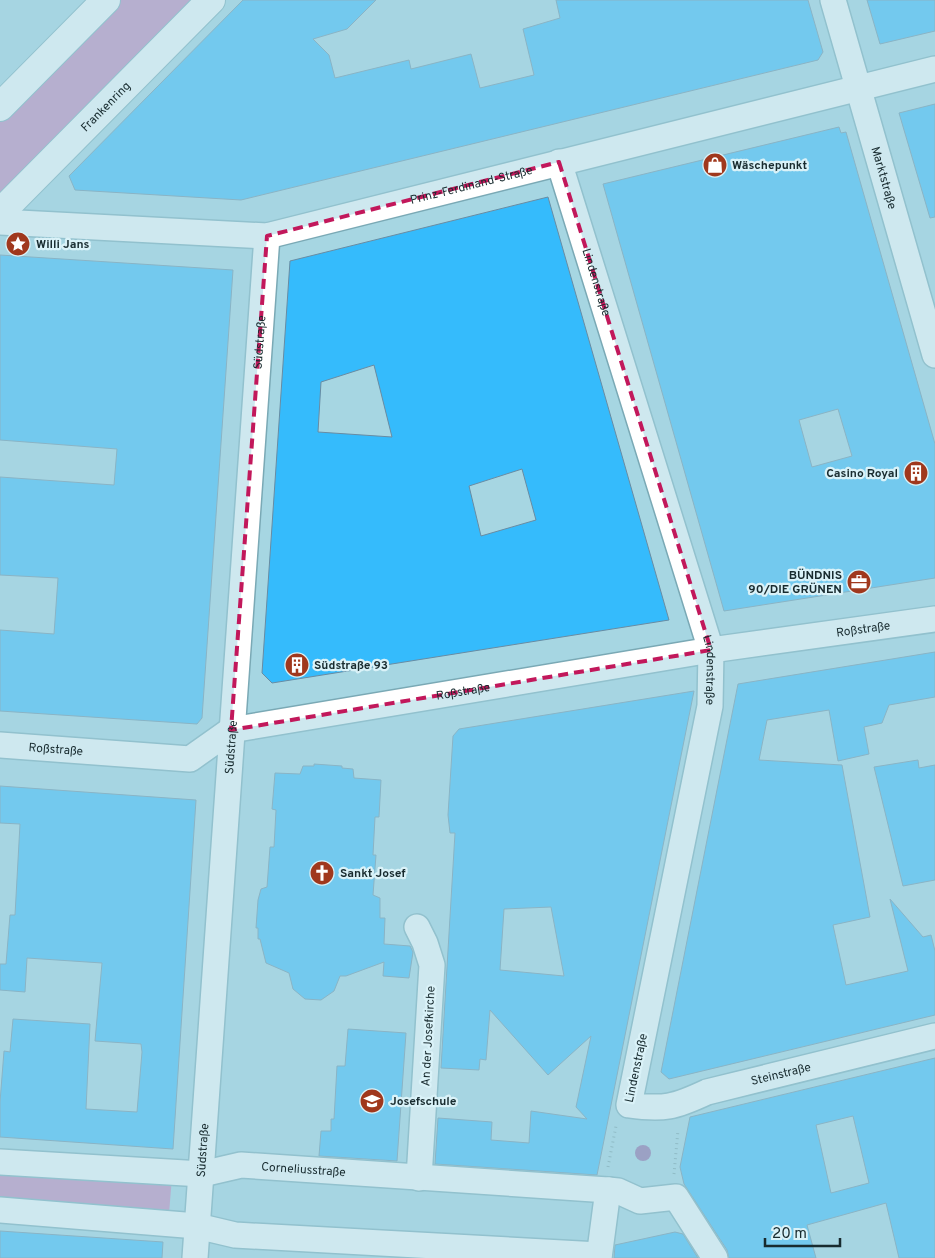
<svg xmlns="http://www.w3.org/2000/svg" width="935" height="1258" font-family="Overpass,sans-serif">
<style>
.green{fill:#c982b9}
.building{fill:#35bbfc;stroke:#688ca3;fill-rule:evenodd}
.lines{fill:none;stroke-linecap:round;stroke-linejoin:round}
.street-casing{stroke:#7aa9b5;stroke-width:28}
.primary-casing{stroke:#7aa9b5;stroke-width:30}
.path{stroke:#769ca5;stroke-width:3;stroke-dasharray:1 4;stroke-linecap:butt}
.street{stroke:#fff;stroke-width:25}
.primary{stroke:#fff;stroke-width:28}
.tree{fill:#8e63a1}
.marked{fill:none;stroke:#c2185b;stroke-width:4;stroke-dasharray:10 6;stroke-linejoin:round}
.labels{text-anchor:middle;stroke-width:4.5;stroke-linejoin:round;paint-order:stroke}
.street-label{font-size:12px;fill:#182b2f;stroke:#daf2f8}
.poi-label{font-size:12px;font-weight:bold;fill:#182b2f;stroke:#daf2f8;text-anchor:start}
</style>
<rect width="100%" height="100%" fill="#a6d6e2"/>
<!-- green -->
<g class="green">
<polygon points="117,0 195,0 0,197 0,118"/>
<polygon points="0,1156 173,1165 168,1226 0,1212"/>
</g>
<!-- building -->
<g class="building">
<polygon points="243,0 376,0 347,29 313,39 329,55 335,78 409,60 411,69 471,54 480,88 534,75 523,29 560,18 556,0 808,0 823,52 818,60 241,200 75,190 69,176"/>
<polygon points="867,0 935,0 935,31 880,44"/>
<polygon points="935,104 935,217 930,218 899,113"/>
<path d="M839,127L841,133L846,132L935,444V578L724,611L603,184ZM838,409L852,456L812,467L799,420Z"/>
<path d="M548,197L669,620L272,683L262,673L290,261ZM374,365L392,437L318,432L321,382ZM522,469L536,520L481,536L469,486Z"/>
<polygon points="0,255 233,270 202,718 197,724 0,711 0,630 54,634 58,578 0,575 0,477 114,485 117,449 0,440"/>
<polygon points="935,652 935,697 889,705 882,723 864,727 869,754 838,761 829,710 767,720 759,760 842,765 870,917 833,925 846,985 908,971 890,899 923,937 931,935 935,951 935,1015 669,1079 661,1072 738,684"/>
<path d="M694,691L597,1175L435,1164L438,1118L492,1122L491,1140L529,1143L531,1111L587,1119L576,1107L591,1036L548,1075L490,1010L486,1060L480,1059L479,1070L441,1068L455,833H450L448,815L453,736L459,729ZM551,907L564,976L500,970L504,909Z"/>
<polygon points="918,760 919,768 935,765 935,880 903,886 874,767"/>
<polygon points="314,764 342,766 342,768 353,769 354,778 381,780 379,817 375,817 373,855 376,855 373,895 380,898 380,918 385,918 384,944 410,946 413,952 409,978 383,976 384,962 346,976 340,976 334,991 321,1000 305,999 293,989 289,973 266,963 260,939 258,939 258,928 256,928 258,900 261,889 267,887 270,847 274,847 276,810 272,809 275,773 300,774 303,766 314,766"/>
<polygon points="0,786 196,800 173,1149 0,1137 0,1102 4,1051 10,1052 13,1019 90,1024 86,1109 137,1112 142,1052 141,1044 95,1041 102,963 27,958 25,992 0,990 0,964 6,964 10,915 15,915 20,824 0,823"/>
<polygon points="348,1029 406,1033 397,1161 319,1156 321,1131 331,1131 331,1119 334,1119 337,1066 345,1066"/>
<path d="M935,1058V1258H899L886,1203L807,1225L816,1258H729L727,1250L684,1184L680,1167L690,1117ZM853,1116L869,1183L831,1193L816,1125Z"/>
<polygon points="0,1231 163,1242 162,1258 0,1258"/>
<polygon points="675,1232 683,1234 698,1258 614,1258 615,1245"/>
</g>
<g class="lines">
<defs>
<g id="street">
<path id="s1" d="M833,0L935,355"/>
<path id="s2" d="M559,162L711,650L710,706L629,1105C664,1110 675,1107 707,1092L935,1036"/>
<path id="s3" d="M0,222L267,236L935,69"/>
<path id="s4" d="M0,745L190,759L231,730L711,650L935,619"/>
<polyline points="417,927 425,943 432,965 419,1178"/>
<path id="s5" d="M0,1162L202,1174L241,1165L608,1190L618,1191L640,1201L676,1197L715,1258"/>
<polyline points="0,1210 197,1226 235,1235 599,1255"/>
<path id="s6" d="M195,1258L267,236"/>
<polyline points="599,1258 608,1190"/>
</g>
<g id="primary">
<polyline points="0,107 106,0"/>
<path id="s7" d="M0,213L211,0"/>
</g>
</defs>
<!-- street casing -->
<use href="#street" class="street-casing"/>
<!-- primary casing -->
<use href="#primary" class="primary-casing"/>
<!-- path -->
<g class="path">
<polyline points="608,1167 616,1126"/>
<polyline points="674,1174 678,1130"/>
</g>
<!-- street -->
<use href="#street" class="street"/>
<!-- primary -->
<use href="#primary" class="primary"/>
</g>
<!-- trees -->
<circle class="tree" cx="643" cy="1153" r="8"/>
<!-- marked area -->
<path d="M0 0H935V1258H0ZM559,162L711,650L231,730L267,236Z" fill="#a6d6e2" fill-opacity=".55" fill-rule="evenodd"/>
<path class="marked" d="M559,162L711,650L231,730L267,236Z"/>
<!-- icons -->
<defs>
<symbol id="shop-disc" viewBox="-11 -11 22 22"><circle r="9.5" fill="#a0381d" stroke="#daf2f8"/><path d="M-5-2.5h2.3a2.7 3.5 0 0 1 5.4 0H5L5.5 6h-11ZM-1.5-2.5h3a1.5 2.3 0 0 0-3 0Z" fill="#fff"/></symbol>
<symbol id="sight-disc" viewBox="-11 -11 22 22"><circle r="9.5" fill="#a0381d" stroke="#daf2f8"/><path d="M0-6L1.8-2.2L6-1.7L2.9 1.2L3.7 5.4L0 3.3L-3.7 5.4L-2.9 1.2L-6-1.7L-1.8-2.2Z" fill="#fff"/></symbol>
<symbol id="building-disc" viewBox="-11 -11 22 22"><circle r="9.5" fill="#a0381d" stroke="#daf2f8"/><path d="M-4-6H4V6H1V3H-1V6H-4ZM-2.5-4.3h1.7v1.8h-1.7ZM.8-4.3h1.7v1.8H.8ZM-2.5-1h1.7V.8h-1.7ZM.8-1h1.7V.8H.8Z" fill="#fff"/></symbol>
<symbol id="office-disc" viewBox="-11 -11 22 22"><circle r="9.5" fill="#a0381d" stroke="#daf2f8"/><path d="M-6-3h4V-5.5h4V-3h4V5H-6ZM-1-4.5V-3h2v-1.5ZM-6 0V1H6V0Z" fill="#fff"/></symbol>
<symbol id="church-disc" viewBox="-11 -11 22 22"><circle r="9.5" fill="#a0381d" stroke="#daf2f8"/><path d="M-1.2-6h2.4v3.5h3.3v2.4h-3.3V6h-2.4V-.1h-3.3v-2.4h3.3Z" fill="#fff"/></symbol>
<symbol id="school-disc" viewBox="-11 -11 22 22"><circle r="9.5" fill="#a0381d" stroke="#daf2f8"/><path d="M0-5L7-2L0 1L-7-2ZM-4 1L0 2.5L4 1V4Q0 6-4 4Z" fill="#fff"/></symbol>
</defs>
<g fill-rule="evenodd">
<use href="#shop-disc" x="701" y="151" width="28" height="28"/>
<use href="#sight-disc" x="4" y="230" width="28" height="28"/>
<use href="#building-disc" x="902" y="459" width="28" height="28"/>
<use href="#office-disc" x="845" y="568" width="28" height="28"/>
<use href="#building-disc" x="283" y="651" width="28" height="28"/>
<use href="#church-disc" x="308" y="859" width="28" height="28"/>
<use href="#school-disc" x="358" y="1087" width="28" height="28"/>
</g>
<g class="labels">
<!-- street labels -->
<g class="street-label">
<text dy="4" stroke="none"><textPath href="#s7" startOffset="150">Frankenring</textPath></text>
<text dy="4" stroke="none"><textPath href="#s1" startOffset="185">Marktstraße</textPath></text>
<text dy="4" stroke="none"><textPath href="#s3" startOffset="478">Prinz-Ferdinand-Straße</textPath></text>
<text dy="4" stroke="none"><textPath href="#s2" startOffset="126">Lindenstraße</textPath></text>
<text dy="4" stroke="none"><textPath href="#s6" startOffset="918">Südstraße</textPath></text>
<text dy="4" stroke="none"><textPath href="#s4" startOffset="881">Roßstraße</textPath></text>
<text dy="4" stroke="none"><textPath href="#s2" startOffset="531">Lindenstraße</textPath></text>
<text dy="4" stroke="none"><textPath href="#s4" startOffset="476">Roßstraße</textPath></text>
<text dy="4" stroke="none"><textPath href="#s6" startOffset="512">Südstraße</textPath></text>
<text dy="4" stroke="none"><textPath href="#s4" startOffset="56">Roßstraße</textPath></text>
<text transform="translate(428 1036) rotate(-87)" y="4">An der Josefkirche</text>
<text transform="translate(636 1068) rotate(-78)" y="4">Lindenstraße</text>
<text dy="4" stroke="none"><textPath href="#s2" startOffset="1131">Steinstraße</textPath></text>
<text dy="4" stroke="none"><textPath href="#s6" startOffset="108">Südstraße</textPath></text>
<text dy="4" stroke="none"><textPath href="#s5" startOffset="305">Corneliusstraße</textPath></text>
</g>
<!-- poi labels -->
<g class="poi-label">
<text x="732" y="169">Wäschepunkt</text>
<text x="36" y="248">Willi Jans</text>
<text x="898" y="477" text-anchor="end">Casino Royal</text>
<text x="842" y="579" text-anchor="end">BÜNDNIS<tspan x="842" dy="14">90/DIE GRÜNEN</tspan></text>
<text x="314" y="669">Südstraße 93</text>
<text x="340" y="877">Sankt Josef</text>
<text x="390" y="1105">Josefschule</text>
</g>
</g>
<!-- scale -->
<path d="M765 1238v8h75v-8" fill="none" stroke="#182b2f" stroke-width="2.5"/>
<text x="772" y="1238" font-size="15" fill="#182b2f" stroke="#daf2f8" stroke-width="4" paint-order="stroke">20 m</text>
</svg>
